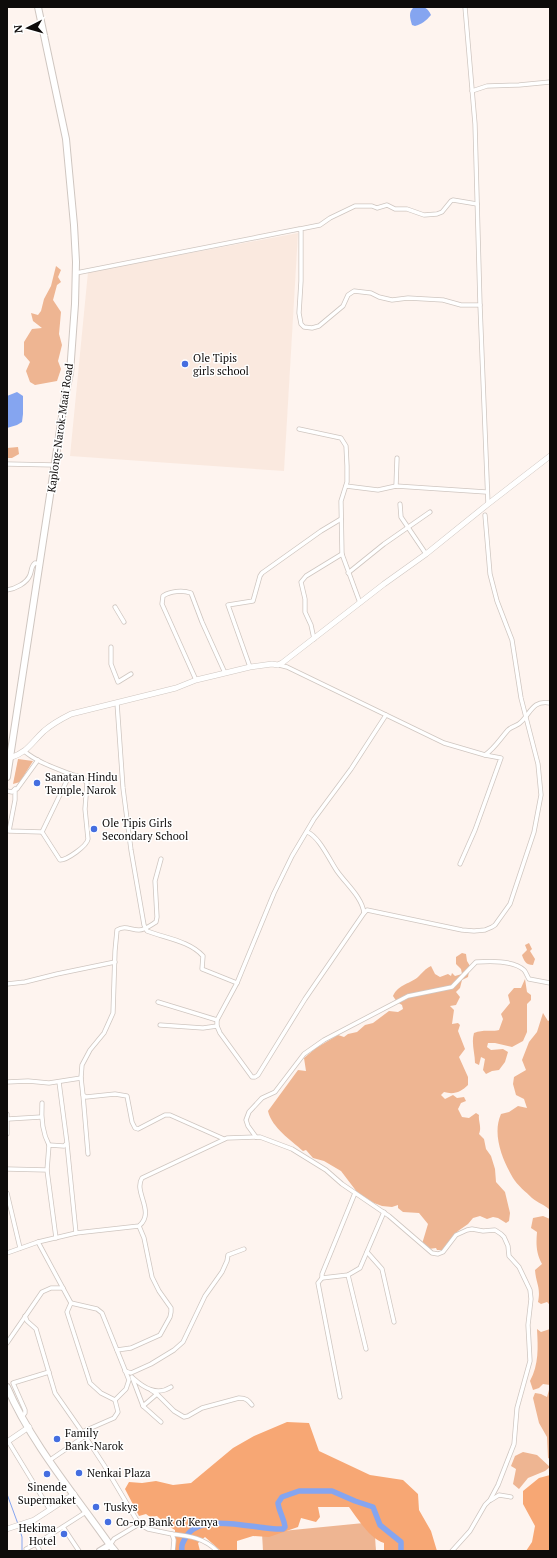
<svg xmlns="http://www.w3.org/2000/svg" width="557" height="1558" font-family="'PT Serif',serif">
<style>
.built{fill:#fae9df}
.green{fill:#eeb592}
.forest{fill:#f7a774}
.water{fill:#85a5f0}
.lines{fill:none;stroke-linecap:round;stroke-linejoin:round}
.stream{stroke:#85a5f0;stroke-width:1}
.river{stroke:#85a5f0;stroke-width:5.5}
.street-casing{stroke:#cfc6c0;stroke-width:5}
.secondary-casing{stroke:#cfc6c0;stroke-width:6}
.highway-casing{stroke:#cfc6c0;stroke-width:8}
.street{stroke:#fff;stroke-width:3.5}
.secondary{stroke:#fff;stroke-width:5}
.highway{stroke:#fff;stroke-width:6}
.poi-dot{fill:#456ee0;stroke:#fff;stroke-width:1.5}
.labels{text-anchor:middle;stroke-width:3;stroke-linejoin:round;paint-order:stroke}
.poi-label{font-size:11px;fill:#0e0b0a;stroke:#fff;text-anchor:start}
.street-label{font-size:11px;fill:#0e0b0a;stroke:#fff}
</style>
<rect width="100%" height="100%" fill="#fef4ef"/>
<!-- built -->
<polygon class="built" points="298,233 284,471 70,456 88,272"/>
<!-- green -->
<g class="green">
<polygon points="56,266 61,270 58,277 61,282 57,285 53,300 61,312 59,334 62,345 58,361 61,369 57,381 35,385 30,382 26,371 30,362 24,355 24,342 32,329 42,328 33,321 31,313 38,315 41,311 44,299 51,286"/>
<polygon points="18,447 19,454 12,458 7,458 7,448"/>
<polygon points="18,759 33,761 20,782 13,784"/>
<path d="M529,943L532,949L530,951L535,959L533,965C526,965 524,961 522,955L527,950L525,945Z"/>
<path d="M462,953L466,954L467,961L470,966L468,977L462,980L460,988L456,992L460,997L456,1005L450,1006L454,1010L452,1024L458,1023L460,1025L458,1031L465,1049L459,1057L468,1077V1085C461,1092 454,1095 444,1092L441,1095L445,1099L453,1095L457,1098L464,1097L466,1101L461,1103L458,1109L462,1117L469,1118L476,1113L479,1115C478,1121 482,1127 479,1134L484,1139L486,1149L491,1156L495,1169L496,1182L505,1192L510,1213L509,1221L506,1223L498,1218L493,1217L487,1219L480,1216L473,1218L468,1224L458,1231L446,1248L442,1250H437L436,1248L429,1249L422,1244L428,1224L419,1213L403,1212L398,1208V1205L392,1207L382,1206L374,1203L357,1192L341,1171L324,1161L313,1158L306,1150L303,1151C291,1140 272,1128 268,1111L298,1070L306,1071L304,1058L316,1048L338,1035L344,1037L348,1034L357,1032L365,1025L373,1023L389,1011L398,1012L403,1009L402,1005L397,1002L393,996C398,984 411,984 419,976C424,971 424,970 431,966L435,974L440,977L448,974L451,976L452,973L455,976L462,974L461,969L456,964V957Z"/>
<path d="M525,979L527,992L531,995V1000L527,1004V1032L523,1041L512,1047L495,1043H488L487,1047L491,1050L503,1049L508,1052L505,1062L499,1070L492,1071L486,1074L483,1070L485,1059L481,1057L479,1065L475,1063C475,1053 471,1043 474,1033C484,1029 490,1032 499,1030L503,1019L501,1014L510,1003L508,995L514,988H521Z"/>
<path d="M543,1013L548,1021L550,1020V1210C545,1205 538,1203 532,1198C526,1192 517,1185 513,1178C502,1159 492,1134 501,1114L509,1112L518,1106L527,1108L524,1099L516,1095L513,1084L514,1077L526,1070L522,1060L529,1042L537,1032Z"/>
<path d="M543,1216L550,1219V1305L547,1302L541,1304L538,1302C541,1287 536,1284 535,1270L542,1264C536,1253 536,1244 537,1232L531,1228L533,1218Z"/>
<path d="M537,1329L541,1332L550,1329V1385L543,1384L539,1388L533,1390L530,1381C539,1364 538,1348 537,1329Z"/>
<polygon points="550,1386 550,1459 548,1458 547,1437 539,1423 533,1398 535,1393 541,1394 547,1397"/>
<polygon points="523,1452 537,1455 550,1467 545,1471 528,1478 519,1489 513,1484 516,1469 511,1466 515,1456"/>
<polygon points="374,1522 376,1551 263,1551 262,1533"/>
</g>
<!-- forest -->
<g class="forest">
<path d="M287,1422L309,1423L319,1451L370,1475L403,1480L418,1494L419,1510L431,1531L437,1551H384V1543C369,1538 358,1519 349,1507H318L320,1517L316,1522L301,1518L298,1527L269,1537L253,1536L237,1541V1551H221L205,1537L198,1543L200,1551H175V1530L165,1524L157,1516L150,1517L146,1514L139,1516L125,1489L129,1482L142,1483L156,1481L173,1485L191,1483L233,1448L254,1436Z"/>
<polygon points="550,1475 550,1551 526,1551 532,1542 535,1526 523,1504 523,1491 539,1478"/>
</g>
<!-- water -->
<g class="water">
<path d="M414,7C423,7 427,6 431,15C426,21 422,24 415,26L412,25C410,18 408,12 414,7Z"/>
<polygon points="17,392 23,396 23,414 22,422 17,425 7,428 7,396"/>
</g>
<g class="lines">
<!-- stream -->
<g class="stream">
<polyline points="7,1494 18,1524"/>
<polyline points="19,1527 22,1537 22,1551"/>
</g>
<!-- river -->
<path class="river" d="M182,1551C181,1545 183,1542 186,1537C201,1510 260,1531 283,1529L285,1527C284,1518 279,1512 278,1503L282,1497L299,1491H332L355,1501L373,1507L380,1525L401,1542V1551"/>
<defs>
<g id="street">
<polyline points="465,7 475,124 480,305 488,504"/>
<polyline points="472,91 487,86 519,85 550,82"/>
<polyline points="300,229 320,225 330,218 355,206 372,206 377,208 387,205 395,209 407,209 424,215 437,214 442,212 451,201 453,200 477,204"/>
<polyline points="76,273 299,229 301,231 301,281 299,313 301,324 304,327 312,328 319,326 343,306 348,295 354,291 371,293 379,297 392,300 408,298 443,300 461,305 480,305"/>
<polyline points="299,429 341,438 346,446 347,466 347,482 341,501 342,554 360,603"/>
<polyline points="7,464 55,465"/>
<polyline points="346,486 378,490 396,486 486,492"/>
<polyline points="396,486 397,458"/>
<polyline points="400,504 401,517 426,554"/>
<polyline points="348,573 384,544 430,512"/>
<path d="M7,590C15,589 27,583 30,575C32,570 31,566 35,563L40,564"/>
<polyline points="115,607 124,622"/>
<polyline points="314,639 311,625 305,612 305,599 301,582 306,576 342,554"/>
<polyline points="111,647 111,664 118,682 131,674"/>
<path d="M279,665L287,667L444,743L485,755C495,748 500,739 508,730C512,726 518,726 521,722C531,713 532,700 550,703"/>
<polyline points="250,667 228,605 253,601 260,576 262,573 321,531 341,519"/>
<path d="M196,680L162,604L163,596C170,591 183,590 191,593L202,622L225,673"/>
<path d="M117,703L123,788L131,850L144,925L147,931C165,938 190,941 203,956L202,969L237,983"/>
<path d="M24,751C37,762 55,768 70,774C77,776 83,777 87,783L85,809L88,839C87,846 67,860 60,860L42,832"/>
<polyline points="15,789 15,800 9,831 42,832"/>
<polyline points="7,791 12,792 15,789 17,789 38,760"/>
<polyline points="42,832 70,774"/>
<path d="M307,832C319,836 330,861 337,871C346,884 362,897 364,913L367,910L462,930L474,931L485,930L492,927L495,925L510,904L534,832L541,795L538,764L521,698L512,640L497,601L490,574L485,515"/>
<path d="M161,859L155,881L157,917L156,922C151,925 145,930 139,930C131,930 125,925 117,930L115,951L113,1013L104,1033L90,1050L82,1065L81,1078L83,1095L86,1097L115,1094L127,1096L132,1122L135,1128L138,1129L165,1115H170L224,1139"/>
<polyline points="460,864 475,830 501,758 485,755"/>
<polyline points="364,913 305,999 258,1075 255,1077 252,1077 220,1033 217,1026 217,1020 237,983 274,893 292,856 314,819 351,769 386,715"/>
<polyline points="7,984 25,982 57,974 115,962"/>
<polyline points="158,1002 217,1020"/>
<polyline points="160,1025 203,1028 217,1026"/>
<polyline points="7,1082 28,1081 49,1083 81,1078"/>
<polyline points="83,1095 88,1154"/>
<path d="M42,1103C41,1118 42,1132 49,1145"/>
<polyline points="7,1114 7,1134"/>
<polyline points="8,1119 41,1117"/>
<path d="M256,1137L248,1126L246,1120L249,1112L262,1098L275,1092L304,1054L324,1040L408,996L452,987L476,962C489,961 513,960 524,970C526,972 527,976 529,979L550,983"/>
<polyline points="67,1144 76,1233"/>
<polyline points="7,1169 47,1170 56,1238"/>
<polyline points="47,1170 49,1145 64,1146 67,1143 59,1082"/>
<polyline points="7,1193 20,1248"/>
<polyline points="38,1242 71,1303 67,1312 90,1383 101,1393 115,1400"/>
<polyline points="367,1252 382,1269 394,1322"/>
<path d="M7,1253L38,1242L76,1233L139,1226C156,1212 133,1192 142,1178L227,1138L260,1137L292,1149L326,1170L342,1184L389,1216L432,1253L438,1254L443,1252L456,1235L467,1230L472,1229L483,1231L495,1230L501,1234L504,1237L508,1246L509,1256L519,1267L530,1290L531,1299L528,1325L530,1361L517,1408L514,1444L498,1485L490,1500L485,1505L470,1531L452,1551"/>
<polyline points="348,1275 366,1349"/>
<polyline points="322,1278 348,1275 360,1268 384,1212"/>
<polyline points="71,1303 97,1309 102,1313 129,1380 126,1389 115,1400"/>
<polyline points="25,1316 27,1321 36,1329 55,1393 85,1436 50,1460"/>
<polyline points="7,1343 42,1292 51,1288 63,1288"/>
<polyline points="117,1350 131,1348 160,1335 170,1317 171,1312 171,1308 159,1291 152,1277 144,1238 139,1226"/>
<polyline points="125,1371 131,1373 151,1364 174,1350 183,1342 205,1296 222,1272 227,1261 228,1255 244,1249"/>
<polyline points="132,1377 143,1406 161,1422"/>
<path d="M133,1378C144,1388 157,1396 171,1387"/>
<path d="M151,1390L157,1394L174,1411L184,1417L188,1416L202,1408L239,1398C246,1398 248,1400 252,1405"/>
<polyline points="340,1397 318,1283 322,1278 322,1274 355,1193"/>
<polyline points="143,1406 157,1394"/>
<polyline points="22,1417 25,1413 25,1410 13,1383 49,1372"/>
<polyline points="82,1432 114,1418 118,1412 115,1400"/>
<polyline points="85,1436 104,1465 139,1524 114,1539 110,1545"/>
<polyline points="8,1441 50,1510"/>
<polyline points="491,1500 499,1495 511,1497"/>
<polyline points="139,1524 148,1529 172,1534 174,1540 173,1551"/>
<polyline points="63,1527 79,1551"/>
<path d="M172,1534C190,1536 204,1538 217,1551"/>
<polyline points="26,1549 36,1544"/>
<polyline points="40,1551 36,1544 86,1512"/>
</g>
<g id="secondary">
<path d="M10,758C28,752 31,743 44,731C52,724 61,719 71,714L176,688L196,680L217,675L250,667L272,664L278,665L282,663L384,584L426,554L488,504L550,456"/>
<polyline points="7,1442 29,1427"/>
<polyline points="7,1529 34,1520 74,1494"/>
</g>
<g id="highway">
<polyline points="7,777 65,397 70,373 75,304 76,262 74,225 66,139 38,7"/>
<path d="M7,1387C31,1443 75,1495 110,1545L115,1551"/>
<polyline points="100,1551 110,1545"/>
</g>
</defs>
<!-- street casing -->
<use href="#street" class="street-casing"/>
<!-- secondary casing -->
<use href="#secondary" class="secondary-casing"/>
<!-- highway casing -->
<use href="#highway" class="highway-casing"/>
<!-- street -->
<use href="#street" class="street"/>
<!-- secondary -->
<use href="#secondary" class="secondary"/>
<!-- highway -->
<use href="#highway" class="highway"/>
</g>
<!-- markers -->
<g class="poi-dot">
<circle cx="185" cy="364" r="4"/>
<circle cx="37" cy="783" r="4"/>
<circle cx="94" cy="829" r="4"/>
<circle cx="57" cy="1439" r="4"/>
<circle cx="79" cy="1473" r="4"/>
<circle cx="47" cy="1474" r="4"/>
<circle cx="96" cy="1507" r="4"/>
<circle cx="108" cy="1522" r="4"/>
<circle cx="64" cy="1534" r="4"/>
</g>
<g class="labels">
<!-- poi labels -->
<g class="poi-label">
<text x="193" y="362">Ole Tipis<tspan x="193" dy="13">girls school</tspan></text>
<text x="45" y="781">Sanatan Hindu<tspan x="45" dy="13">Temple, Narok</tspan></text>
<text x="102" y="827">Ole Tipis Girls<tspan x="102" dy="13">Secondary School</tspan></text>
<text x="65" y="1437">Family<tspan x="65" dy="13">Bank-Narok</tspan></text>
<text x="87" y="1477">Nenkai Plaza</text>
<text x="47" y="1491" text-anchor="middle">Sinende<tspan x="47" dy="13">Supermaket</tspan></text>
<text x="104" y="1511">Tuskys</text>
<text x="116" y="1526">Co-op Bank of Kenya</text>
<text x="56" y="1532" text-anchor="end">Hekima<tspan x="56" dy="13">Hotel</tspan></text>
</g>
<!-- street labels -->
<g class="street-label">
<text transform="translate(60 428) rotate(-82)" y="4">Kaplong-Narok-Maai Road</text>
</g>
</g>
<!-- border -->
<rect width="557" height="1558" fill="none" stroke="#0e0b0a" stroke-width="16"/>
<!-- north arrow -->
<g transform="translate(28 28) rotate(264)" stroke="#ffffff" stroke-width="3" paint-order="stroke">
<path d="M0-3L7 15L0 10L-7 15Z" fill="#0e0b0a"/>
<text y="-6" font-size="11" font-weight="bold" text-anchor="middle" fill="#0e0b0a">N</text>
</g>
</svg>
